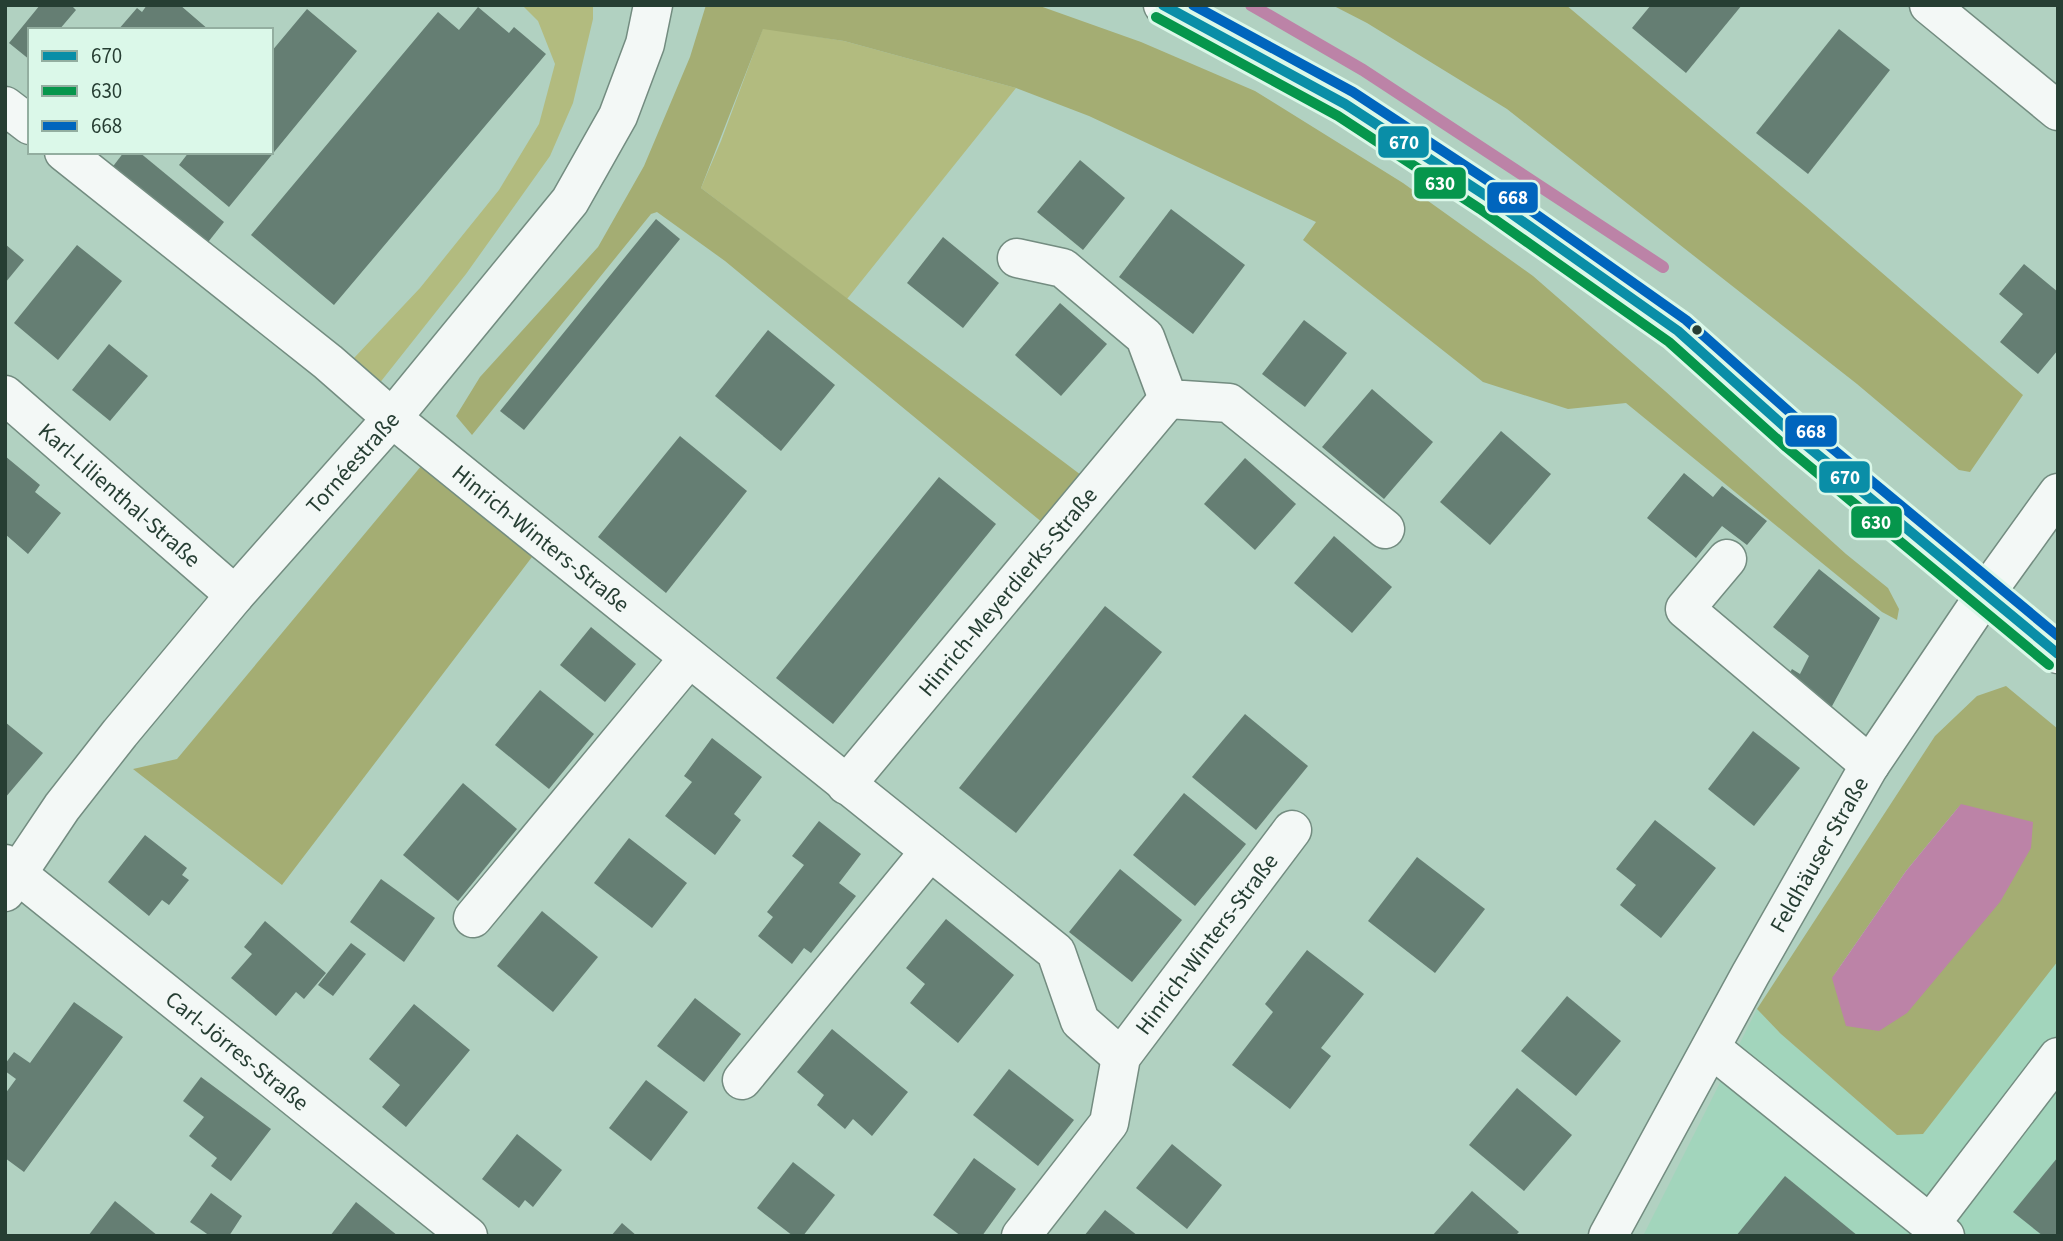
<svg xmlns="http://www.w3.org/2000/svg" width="2063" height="1241" font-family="'Source Sans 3',sans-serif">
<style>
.built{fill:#a2d5bc}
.green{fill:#b2bb7f}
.forest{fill:#a4ad73;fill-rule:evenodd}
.water{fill:#bc83a7}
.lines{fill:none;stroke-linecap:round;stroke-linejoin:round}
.stream{stroke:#bc83a7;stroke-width:12}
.building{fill:#657e73}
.minor-casing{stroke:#738c80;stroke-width:41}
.major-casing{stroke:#738c80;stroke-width:41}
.minor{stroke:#f3f8f6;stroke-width:38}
.major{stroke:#f3f8f6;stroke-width:38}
.bus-1-casing{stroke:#dbf8e9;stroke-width:16}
.bus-2-casing{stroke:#dbf8e9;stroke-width:16}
.bus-3-casing{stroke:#dbf8e9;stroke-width:16}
.bus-1{stroke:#0a8ea7;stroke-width:10}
.bus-2{stroke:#06964c;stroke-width:10}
.bus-3{stroke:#0065bd;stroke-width:10}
.bus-dot{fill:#263e33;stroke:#dbf8e9;stroke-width:2.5}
.labels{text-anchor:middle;stroke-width:7;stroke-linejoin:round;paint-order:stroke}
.street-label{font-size:23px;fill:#263e33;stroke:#dbf8e9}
.line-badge{stroke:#dbf8e9;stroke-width:2.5}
.badge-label{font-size:19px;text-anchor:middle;font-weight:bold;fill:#fff}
</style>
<rect width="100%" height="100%" fill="#b1d1c1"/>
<!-- built -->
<polygon class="built" points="2058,961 2058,1236 1643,1236 1757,1009 1781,1034 1897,1135 2034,990"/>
<!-- green -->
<g class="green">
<polygon points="522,5 593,5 593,19 573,103 550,156 466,274 363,404 338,375 420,288 499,190 539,124 555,64 538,21"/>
<polygon points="763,28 844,41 1016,88 847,299 701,188 721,141"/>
</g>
<!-- forest -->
<g class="forest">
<polygon points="706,5 1037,5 1141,42 1255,91 1403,183 1533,276 1665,391 1846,554 1888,588 1899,609 1897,620 1882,612 1626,403 1568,409 1483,382 1303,240 1316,222 1089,116 1016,88 844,41 763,29 701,188 1081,475 1043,523 725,261 657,212 651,214 472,435 456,416 480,377 598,247 644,166 690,57"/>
<polygon points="1332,5 1566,5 1806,207 2023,395 1970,472 1959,470 1857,384 1507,109 1367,23"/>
<polygon points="422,465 532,557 282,885 133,769 177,759"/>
<path d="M2006,686L2058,729V961L1923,1134L1897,1135L1781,1034L1757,1009L1935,736L1977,696ZM1961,804L1832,978L1906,871Z"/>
</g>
<!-- water -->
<polygon class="water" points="1961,804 2033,822 2031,848 2000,902 1907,1013 1879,1031 1846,1026 1832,978 1906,871"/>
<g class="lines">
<!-- stream -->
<polyline class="stream" points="1251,5 1363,70 1663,267"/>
</g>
<!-- building -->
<g class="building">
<polygon points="40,5 71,5 76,10 59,30 30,30 30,60 9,43"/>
<polygon points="147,5 180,5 209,30 118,30 137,8 142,12"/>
<polygon points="1651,5 1742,5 1686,73 1632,28"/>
<polygon points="478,7 509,33 514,27 546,54 334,305 251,235 438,12 459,30"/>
<polygon points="307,9 357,51 229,207 179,165 189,152 271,152 271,52"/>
<polygon points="1839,29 1890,70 1808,174 1756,133"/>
<polygon points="124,152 139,152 224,222 205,246 111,169"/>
<polygon points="1080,160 1125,198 1083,250 1037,212"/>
<polygon points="1171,209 1245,265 1193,334 1119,277"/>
<polygon points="656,219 680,239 524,430 500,411"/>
<polygon points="943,237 999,283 963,328 907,283"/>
<polygon points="5,244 24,260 5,283"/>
<polygon points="77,245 122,281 58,360 14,323"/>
<polygon points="2024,264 2058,292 2058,350 2038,374 2000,342 2023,314 1999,294"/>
<polygon points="1060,303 1107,344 1061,396 1015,355"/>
<polygon points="1304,320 1347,353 1305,407 1262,374"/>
<polygon points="768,330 835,385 781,451 715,396"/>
<polygon points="109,344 148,376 110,421 72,390"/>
<polygon points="1372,389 1433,442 1384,499 1322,447"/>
<polygon points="1501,431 1551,474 1490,545 1440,502"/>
<polygon points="680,436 747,491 666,593 598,537"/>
<polygon points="5,456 40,485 35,492 61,513 28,554 5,534"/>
<polygon points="1245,458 1296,504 1255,550 1204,504"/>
<polygon points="1684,473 1713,497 1722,486 1767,521 1747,545 1722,526 1696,558 1647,518"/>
<polygon points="939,477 996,524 833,724 776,678"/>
<polygon points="1334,536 1392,587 1352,633 1294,583"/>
<polygon points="1819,569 1880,618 1825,719 1784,684 1792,669 1800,674 1809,656 1773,627"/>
<polygon points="1105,606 1162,652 1016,833 959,788"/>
<polygon points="591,627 636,664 605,702 560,665"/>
<polygon points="540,690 594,734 549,789 495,745"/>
<polygon points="1245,714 1308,766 1256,830 1192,777"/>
<polygon points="5,722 43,753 5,798"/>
<polygon points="1753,731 1800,768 1754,826 1708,789"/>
<polygon points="712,738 762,777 734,814 741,820 715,855 665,816 692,782 684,776"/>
<polygon points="463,783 517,829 458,901 403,855"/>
<polygon points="1184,793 1246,844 1195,906 1133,855"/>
<polygon points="1655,820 1716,868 1661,938 1620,905 1636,885 1616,869"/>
<polygon points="819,821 861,854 839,883 856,896 811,953 804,948 792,964 758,936 773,917 767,912 804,865 792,856"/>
<polygon points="145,835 187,868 182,875 189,880 169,905 162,900 149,916 108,882"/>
<polygon points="629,838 687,883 652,928 594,883"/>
<polygon points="1417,857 1485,909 1435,973 1368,921"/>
<polygon points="1120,869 1182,920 1132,982 1069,932"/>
<polygon points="381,879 435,918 404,962 350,922"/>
<polygon points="542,911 598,957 553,1012 497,966"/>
<polygon points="946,919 1014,975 958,1043 910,1003 925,984 906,968"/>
<polygon points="265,921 326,973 304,999 296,992 276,1016 231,978 252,954 244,947"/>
<polygon points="351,943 366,954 333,996 318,985"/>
<polygon points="1307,950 1364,994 1321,1048 1331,1056 1290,1109 1232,1065 1273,1012 1265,1004"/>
<polygon points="1567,996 1621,1041 1576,1096 1521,1051"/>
<polygon points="695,998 741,1034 704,1082 657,1046"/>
<polygon points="74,1002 123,1037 24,1172 5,1158 5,1094 16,1079 5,1071 5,1064 14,1052 30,1063"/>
<polygon points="414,1004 470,1050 406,1127 382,1107 400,1085 369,1059"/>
<polygon points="832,1029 908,1092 872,1136 853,1119 845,1129 817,1105 824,1095 797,1072"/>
<polygon points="1009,1069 1074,1120 1038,1166 973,1115"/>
<polygon points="201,1077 271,1129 231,1181 211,1166 217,1158 189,1136 204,1117 183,1101"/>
<polygon points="646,1080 688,1112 651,1161 609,1128"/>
<polygon points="1517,1088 1572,1135 1524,1191 1469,1145"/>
<polygon points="517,1134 562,1170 533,1207 525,1200 519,1208 482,1179"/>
<polygon points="1172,1144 1222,1185 1187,1229 1136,1188"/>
<polygon points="2058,1157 2058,1236 2043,1236 2013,1212"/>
<polygon points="974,1158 1016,1189 982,1236 961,1236 933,1215"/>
<polygon points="793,1162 835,1195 803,1236 793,1236 757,1208"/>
<polygon points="1785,1176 1858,1236 1736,1236"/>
<polygon points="1472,1191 1519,1232 1515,1236 1432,1236"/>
<polygon points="211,1193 242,1216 229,1236 210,1236 190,1222"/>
<polygon points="115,1201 158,1236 88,1236"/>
<polygon points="356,1202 398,1236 330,1236"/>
<polygon points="1105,1210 1138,1236 1084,1236"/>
<polygon points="622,1223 637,1236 611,1236"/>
</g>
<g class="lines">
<defs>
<g id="minor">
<polyline points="1929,5 2058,111"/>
<polyline points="5,106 30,125"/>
<path id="s1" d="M64,152L328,362L392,418L492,499L1056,952L1080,1021L1121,1057"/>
<polyline points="1017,258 1063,268 1145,337 1168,399 1229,403 1385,529"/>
<path id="s2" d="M5,395L235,595"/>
<polyline points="1727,559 1685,609 1870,765"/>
<path id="s3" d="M846,785L1168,399"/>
<path id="s4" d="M5,864L468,1236"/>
<path id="s5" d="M5,892L62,807L120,733L235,595L392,418L570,201L618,116L645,44L653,5"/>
<polyline points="473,918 689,658"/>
<polyline points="1711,1048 1945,1236"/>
<polyline points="742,1080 930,851"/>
<polyline points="1931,1223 2058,1057"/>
<path id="s6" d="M1021,1236L1109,1123L1121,1057L1292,830"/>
<path id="s7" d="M1608,1236L1750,975L1868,768L1986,593L2058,493"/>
</g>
<polyline id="major" points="1163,5 1345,104 1488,197 1678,331 1795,436 2058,654"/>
</defs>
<!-- minor casing -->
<use href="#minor" class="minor-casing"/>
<!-- major casing -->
<use href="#major" class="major-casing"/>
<!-- minor -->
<use href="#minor" class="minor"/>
<!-- major -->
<use href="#major" class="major"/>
<defs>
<polyline id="bus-1" points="1163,5 1345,104 1488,197 1678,331 1795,436 2058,654"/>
<polyline id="bus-2" points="1156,17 1338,116 1480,209 1669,342 1786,447 2049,665"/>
<polyline id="bus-3" points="1193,5 1353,92 1496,186 1686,320 1804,425 2058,636"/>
</defs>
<!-- bus-1 casing -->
<use href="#bus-1" class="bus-1-casing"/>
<!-- bus-2 casing -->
<use href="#bus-2" class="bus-2-casing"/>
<!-- bus-3 casing -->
<use href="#bus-3" class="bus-3-casing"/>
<!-- bus-1 -->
<use href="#bus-1" class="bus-1"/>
<!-- bus-2 -->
<use href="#bus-2" class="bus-2"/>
<!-- bus-3 -->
<use href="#bus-3" class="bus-3"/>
</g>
<!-- markers -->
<circle class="bus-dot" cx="1697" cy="330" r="6"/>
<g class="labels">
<!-- street labels -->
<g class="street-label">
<text dy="8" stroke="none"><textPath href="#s5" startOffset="553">Tornéestraße</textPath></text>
<text dy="8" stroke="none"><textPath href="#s2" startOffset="152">Karl-Lilienthal-Straße</textPath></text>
<text dy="8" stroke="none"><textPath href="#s1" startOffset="614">Hinrich-Winters-Straße</textPath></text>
<text dy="8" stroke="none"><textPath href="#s3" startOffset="252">Hinrich-Meyerdierks-Straße</textPath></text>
<text dy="8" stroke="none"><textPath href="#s7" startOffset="436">Feldhäuser Straße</textPath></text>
<text dy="8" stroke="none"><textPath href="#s6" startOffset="352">Hinrich-Winters-Straße</textPath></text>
<text dy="8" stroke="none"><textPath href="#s4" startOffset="298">Carl-Jörres-Straße</textPath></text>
</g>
</g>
<g class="line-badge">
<rect x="1377" y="125" width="53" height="34" rx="7" fill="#0a8ea7"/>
<rect x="1413" y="166" width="54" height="34" rx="7" fill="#06964c"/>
<rect x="1486" y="181" width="53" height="33" rx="7" fill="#0065bd"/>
<rect x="1784" y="414" width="54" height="34" rx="7" fill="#0065bd"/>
<rect x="1818" y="460" width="53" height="34" rx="7" fill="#0a8ea7"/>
<rect x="1850" y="505" width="53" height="34" rx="7" fill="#06964c"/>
</g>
<g class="badge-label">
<text x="1404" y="149">670</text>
<text x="1440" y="190">630</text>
<text x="1513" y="204">668</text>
<text x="1811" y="438">668</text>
<text x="1845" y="484">670</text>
<text x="1876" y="529">630</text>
</g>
<!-- border -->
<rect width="2063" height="1241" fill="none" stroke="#263e33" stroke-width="14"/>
<!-- legend -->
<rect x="28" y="28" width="245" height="126" fill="#dbf8e9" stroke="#93aea0" stroke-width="2"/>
<rect x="42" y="51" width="35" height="10" fill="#0a8ea7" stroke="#93aea0" stroke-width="2"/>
<text x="91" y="63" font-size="21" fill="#263e33">670</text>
<rect x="42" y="86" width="35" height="10" fill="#06964c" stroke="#93aea0" stroke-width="2"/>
<text x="91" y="98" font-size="21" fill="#263e33">630</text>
<rect x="42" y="121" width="35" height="10" fill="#0065bd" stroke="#93aea0" stroke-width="2"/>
<text x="91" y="133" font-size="21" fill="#263e33">668</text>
</svg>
